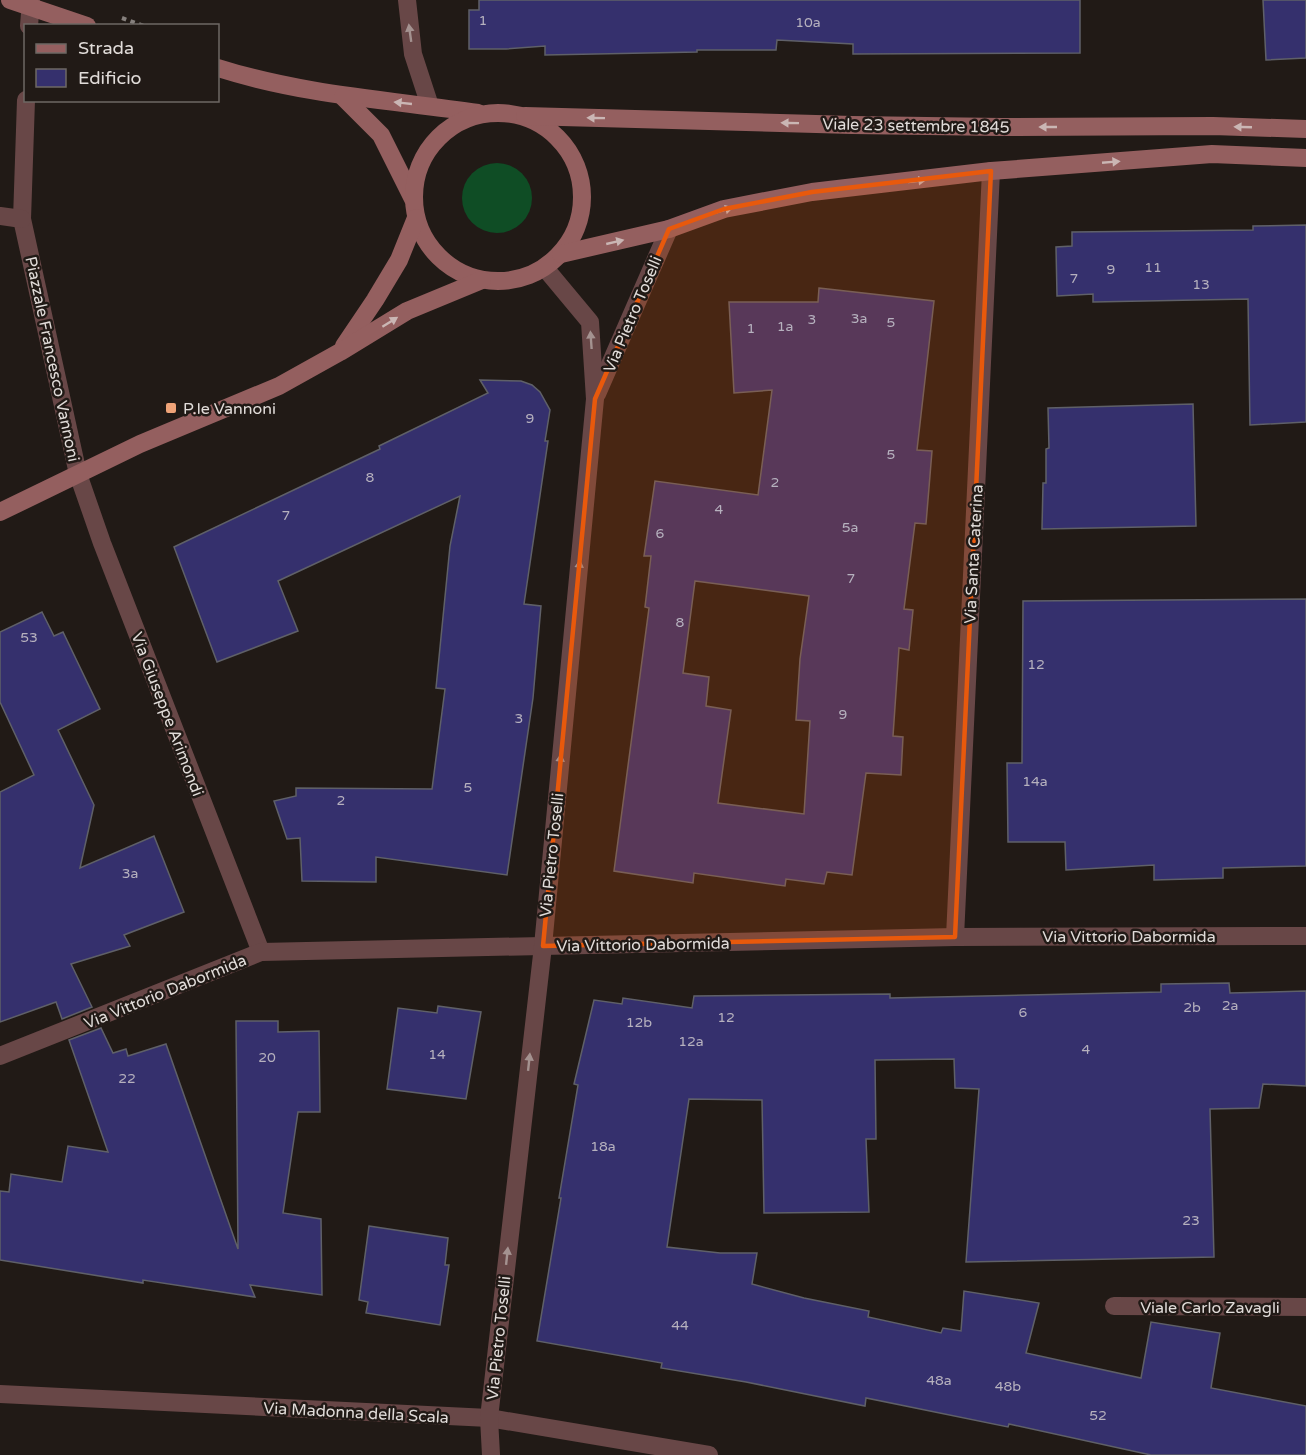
<svg xmlns="http://www.w3.org/2000/svg" width="1306" height="1455" font-family="'Varela Round',sans-serif">
<style>
.green{fill:#0f4d25}
.building{fill:#35306d;stroke:#5f6068;stroke-width:1.5;fill-rule:evenodd}
.lines{fill:none;stroke-linecap:round;stroke-linejoin:round}
.path{stroke:#86807d;stroke-width:4;stroke-dasharray:4.5 4.5;stroke-linecap:butt}
.street{stroke:#684747;stroke-width:18}
.secondary{stroke:#945f5f;stroke-width:18}
.oneway{fill:#a49290}
.oneway2{fill:#cab6b4}
.marked{fill:#e8590c;fill-opacity:0.2;stroke:#e8590c;stroke-width:4.5;stroke-linejoin:round}
.poi-dot{fill:#efa378;stroke:#211a16;stroke-width:2}
.labels{text-anchor:middle;stroke-width:5;stroke-linejoin:round;paint-order:stroke}
.number-label{font-size:14px;fill:#b6b1be}
.street-label{font-size:16px;fill:#e1dcd9;stroke:#211a16}
.poi-label{font-size:16px;fill:#e1dcd9;stroke:#211a16;text-anchor:start}
</style>
<rect width="100%" height="100%" fill="#211a16"/>
<!-- green -->
<circle class="green" cx="497" cy="198" r="35"/>
<!-- building -->
<g class="building">
<polygon points="479,0 1080,0 1080,53 853,54 853,44 777,40 776,50 697,50 697,52 545,55 545,46 506,49 469,49 469,10 479,10"/>
<polygon points="1263,0 1306,0 1306,58 1266,60"/>
<polygon points="1306,225 1306,422 1250,425 1248,299 1093,302 1093,294 1057,296 1056,247 1072,246 1072,232 1253,230 1253,226"/>
<path d="M819,288L934,301L917,450L932,451L926,524L915,523L904,609L913,610L909,650L899,648L893,736L903,737L901,775L866,773L852,875L827,872L824,884L786,879L785,886L694,873L693,883L614,871L649,608L645,607L651,556H644L655,481L758,495L772,390L734,393L729,302H818ZM695,581L809,596L800,659L796,720L810,721L804,814L718,803L731,710L706,706L709,677L683,673Z"/>
<polygon points="480,380 521,381 532,385 540,392 550,410 545,441 548,441 524,604 541,606 533,698 507,875 376,857 376,882 302,881 300,838 287,839 274,801 296,796 296,788 432,789 445,689 436,688 450,546 460,496 278,581 298,631 217,662 174,547 380,449 379,446 488,393"/>
<polygon points="1193,404 1196,526 1042,529 1043,483 1046,483 1046,449 1049,448 1048,408"/>
<polygon points="1306,599 1306,866 1223,868 1223,878 1154,880 1154,865 1066,870 1065,842 1008,842 1007,763 1022,763 1023,601"/>
<polygon points="42,612 54,636 63,632 100,709 58,730 94,805 80,868 154,836 184,912 124,935 130,946 71,964 92,1007 62,1019 56,1002 0,1022 0,792 34,775 0,702 0,632"/>
<polygon points="1229,983 1230,993 1306,991 1306,1086 1263,1084 1259,1108 1210,1109 1214,1257 966,1262 979,1089 955,1088 954,1059 875,1060 876,1139 866,1139 869,1212 764,1213 762,1100 689,1099 667,1247 720,1253 757,1253 752,1284 804,1298 869,1311 868,1317 941,1333 943,1328 961,1331 964,1291 1039,1303 1026,1353 1141,1378 1151,1322 1220,1333 1211,1388 1306,1406 1306,1455 1151,1455 1009,1424 1008,1427 866,1398 865,1406 746,1382 661,1368 662,1363 537,1341 561,1198 559,1198 578,1085 574,1084 594,1000 622,1004 623,998 692,1008 694,996 890,994 890,998 1161,992 1161,984"/>
<polygon points="438,1006 481,1012 466,1099 387,1089 398,1008 437,1013"/>
<polygon points="236,1021 278,1021 278,1032 319,1031 320,1112 298,1112 283,1213 321,1219 322,1295 250,1285 255,1297 143,1280 143,1283 0,1260 0,1191 9,1192 11,1174 62,1182 68,1146 108,1152 69,1040 101,1028 113,1053 126,1049 128,1056 166,1044 238,1249"/>
<polygon points="369,1226 448,1238 445,1265 449,1265 440,1325 366,1313 368,1302 359,1300"/>
</g>
<g class="lines">
<!-- path -->
<polyline class="path" points="122,18 144,26"/>
<!-- street -->
<g class="street">
<polyline points="407,0 413,54 430,106"/>
<polyline points="29,26 31,0"/>
<polyline points="26,100 22,219 78,474 102,543 261,952"/>
<polyline points="0,216 22,219"/>
<polyline points="597,394 669,229"/>
<polyline points="955,937 991,171"/>
<polyline points="0,1056 261,952 955,937 1306,936"/>
<polyline points="1114,1306 1306,1307"/>
<polyline points="0,1394 489,1418 709,1455"/>
<polyline points="491,1455 489,1418 543,946 595,399 590,322 545,268"/>
</g>
<!-- secondary -->
<g class="secondary">
<polyline points="10,0 87,26"/>
<path d="M218,68C303,95 390,100 478,113"/>
<polyline points="343,97 381,135 413,199"/>
<circle cx="498" cy="197" r="84"/>
<polyline points="525,116 852,125 1002,127 1213,126 1306,129"/>
<polyline points="561,254 669,229 724,209 812,192 991,171 1212,154 1306,158"/>
<polyline points="344,346 375,300 399,260 416,218"/>
<polyline points="0,512 140,444 279,386 340,352 407,311 482,280"/>
</g>
</g>
<!-- one-way arrows -->
<defs><path id="oneway-solid" d="M-6-.8H1V-3.2L6.5 0L1 3.2V.8H-6Z" transform="scale(1.5)"/></defs>
<g class="oneway">
<use href="#oneway-solid" transform="translate(410 33) rotate(-98)"/>
<use href="#oneway-solid" transform="translate(591 340) rotate(-94)"/>
<use href="#oneway-solid" transform="translate(579 569) rotate(-84)"/>
<use href="#oneway-solid" transform="translate(560 763) rotate(-84)"/>
<use href="#oneway-solid" transform="translate(529 1062) rotate(-84)"/>
<use href="#oneway-solid" transform="translate(507 1256) rotate(-84)"/>
</g>
<g class="oneway2">
<use href="#oneway-solid" transform="translate(403 103) rotate(-174)"/>
<use href="#oneway-solid" transform="translate(596 118) rotate(-179)"/>
<use href="#oneway-solid" transform="translate(790 123) rotate(-179)"/>
<use href="#oneway-solid" transform="translate(1048 127) rotate(180)"/>
<use href="#oneway-solid" transform="translate(1243 127) rotate(-178)"/>
<use href="#oneway-solid" transform="translate(1111 162) rotate(-5)"/>
<use href="#oneway-solid" transform="translate(917 181) rotate(-7)"/>
<use href="#oneway-solid" transform="translate(724 210) rotate(-16)"/>
<use href="#oneway-solid" transform="translate(615 242) rotate(-13)"/>
<use href="#oneway-solid" transform="translate(390 322) rotate(-32)"/>
</g>
<!-- marked area -->
<path class="marked" d="M991,171L955,937L543,946L595,399L669,229L724,209L812,192Z"/>
<!-- markers -->
<rect class="poi-dot" x="165" y="402" width="12" height="12" rx="3"/>
<g class="labels">
<!-- number labels -->
<g class="number-label">
<text x="483" y="25">1</text>
<text x="808" y="27">10a</text>
<text x="1153" y="272">11</text>
<text x="1111" y="274">9</text>
<text x="1074" y="283">7</text>
<text x="1201" y="289">13</text>
<text x="859" y="323">3a</text>
<text x="812" y="324">3</text>
<text x="891" y="327">5</text>
<text x="785" y="331">1a</text>
<text x="751" y="333">1</text>
<text x="530" y="423">9</text>
<text x="891" y="459">5</text>
<text x="370" y="482">8</text>
<text x="775" y="487">2</text>
<text x="719" y="514">4</text>
<text x="286" y="520">7</text>
<text x="850" y="532">5a</text>
<text x="660" y="538">6</text>
<text x="851" y="583">7</text>
<text x="680" y="627">8</text>
<text x="29" y="642">53</text>
<text x="1036" y="669">12</text>
<text x="843" y="719">9</text>
<text x="519" y="723">3</text>
<text x="1035" y="786">14a</text>
<text x="468" y="792">5</text>
<text x="341" y="805">2</text>
<text x="130" y="878">3a</text>
<text x="1230" y="1010">2a</text>
<text x="1192" y="1012">2b</text>
<text x="1023" y="1017">6</text>
<text x="726" y="1022">12</text>
<text x="639" y="1027">12b</text>
<text x="691" y="1046">12a</text>
<text x="1086" y="1054">4</text>
<text x="437" y="1059">14</text>
<text x="267" y="1062">20</text>
<text x="127" y="1083">22</text>
<text x="603" y="1151">18a</text>
<text x="1191" y="1225">23</text>
<text x="680" y="1330">44</text>
<text x="939" y="1385">48a</text>
<text x="1008" y="1391">48b</text>
<text x="1098" y="1420">52</text>
</g>
<!-- street labels -->
<g class="street-label">
<text transform="translate(916 125) rotate(1)" y="6">Viale 23 settembre 1845</text>
<text transform="translate(632 314) rotate(-67)" y="6">Via Pietro Toselli</text>
<text transform="translate(53 359) rotate(78)" y="6">Piazzale Francesco Vannoni</text>
<text transform="translate(973 554) rotate(-87)" y="6">Via Santa Caterina</text>
<text transform="translate(168 714) rotate(69)" y="6">Via Giuseppe Arimondi</text>
<text transform="translate(551 855) rotate(-84)" y="6">Via Pietro Toselli</text>
<text x="1129" y="942">Via Vittorio Dabormida</text>
<text transform="translate(643 944) rotate(-1)" y="6">Via Vittorio Dabormida</text>
<text transform="translate(165 991) rotate(-22)" y="6">Via Vittorio Dabormida</text>
<text x="1210" y="1313">Viale Carlo Zavagli</text>
<text transform="translate(498 1338) rotate(-84)" y="6">Via Pietro Toselli</text>
<text transform="translate(356 1412) rotate(3)" y="6">Via Madonna della Scala</text>
</g>
<!-- poi labels -->
<g class="poi-label">
<text x="183" y="414">P.le Vannoni</text>
</g>
</g>
<!-- legend -->
<rect x="24" y="24" width="195" height="78" fill="#211a16" stroke="#6e6864" stroke-width="1.5"/>
<rect x="36" y="44" width="30" height="9" fill="#945f5f" stroke="#6e6864" stroke-width="1.5"/>
<text x="78" y="54" font-size="18" fill="#e1dcd9">Strada</text>
<rect x="36" y="69" width="30" height="18" fill="#35306d" stroke="#6e6864" stroke-width="1.5"/>
<text x="78" y="84" font-size="18" fill="#e1dcd9">Edificio</text>
</svg>
